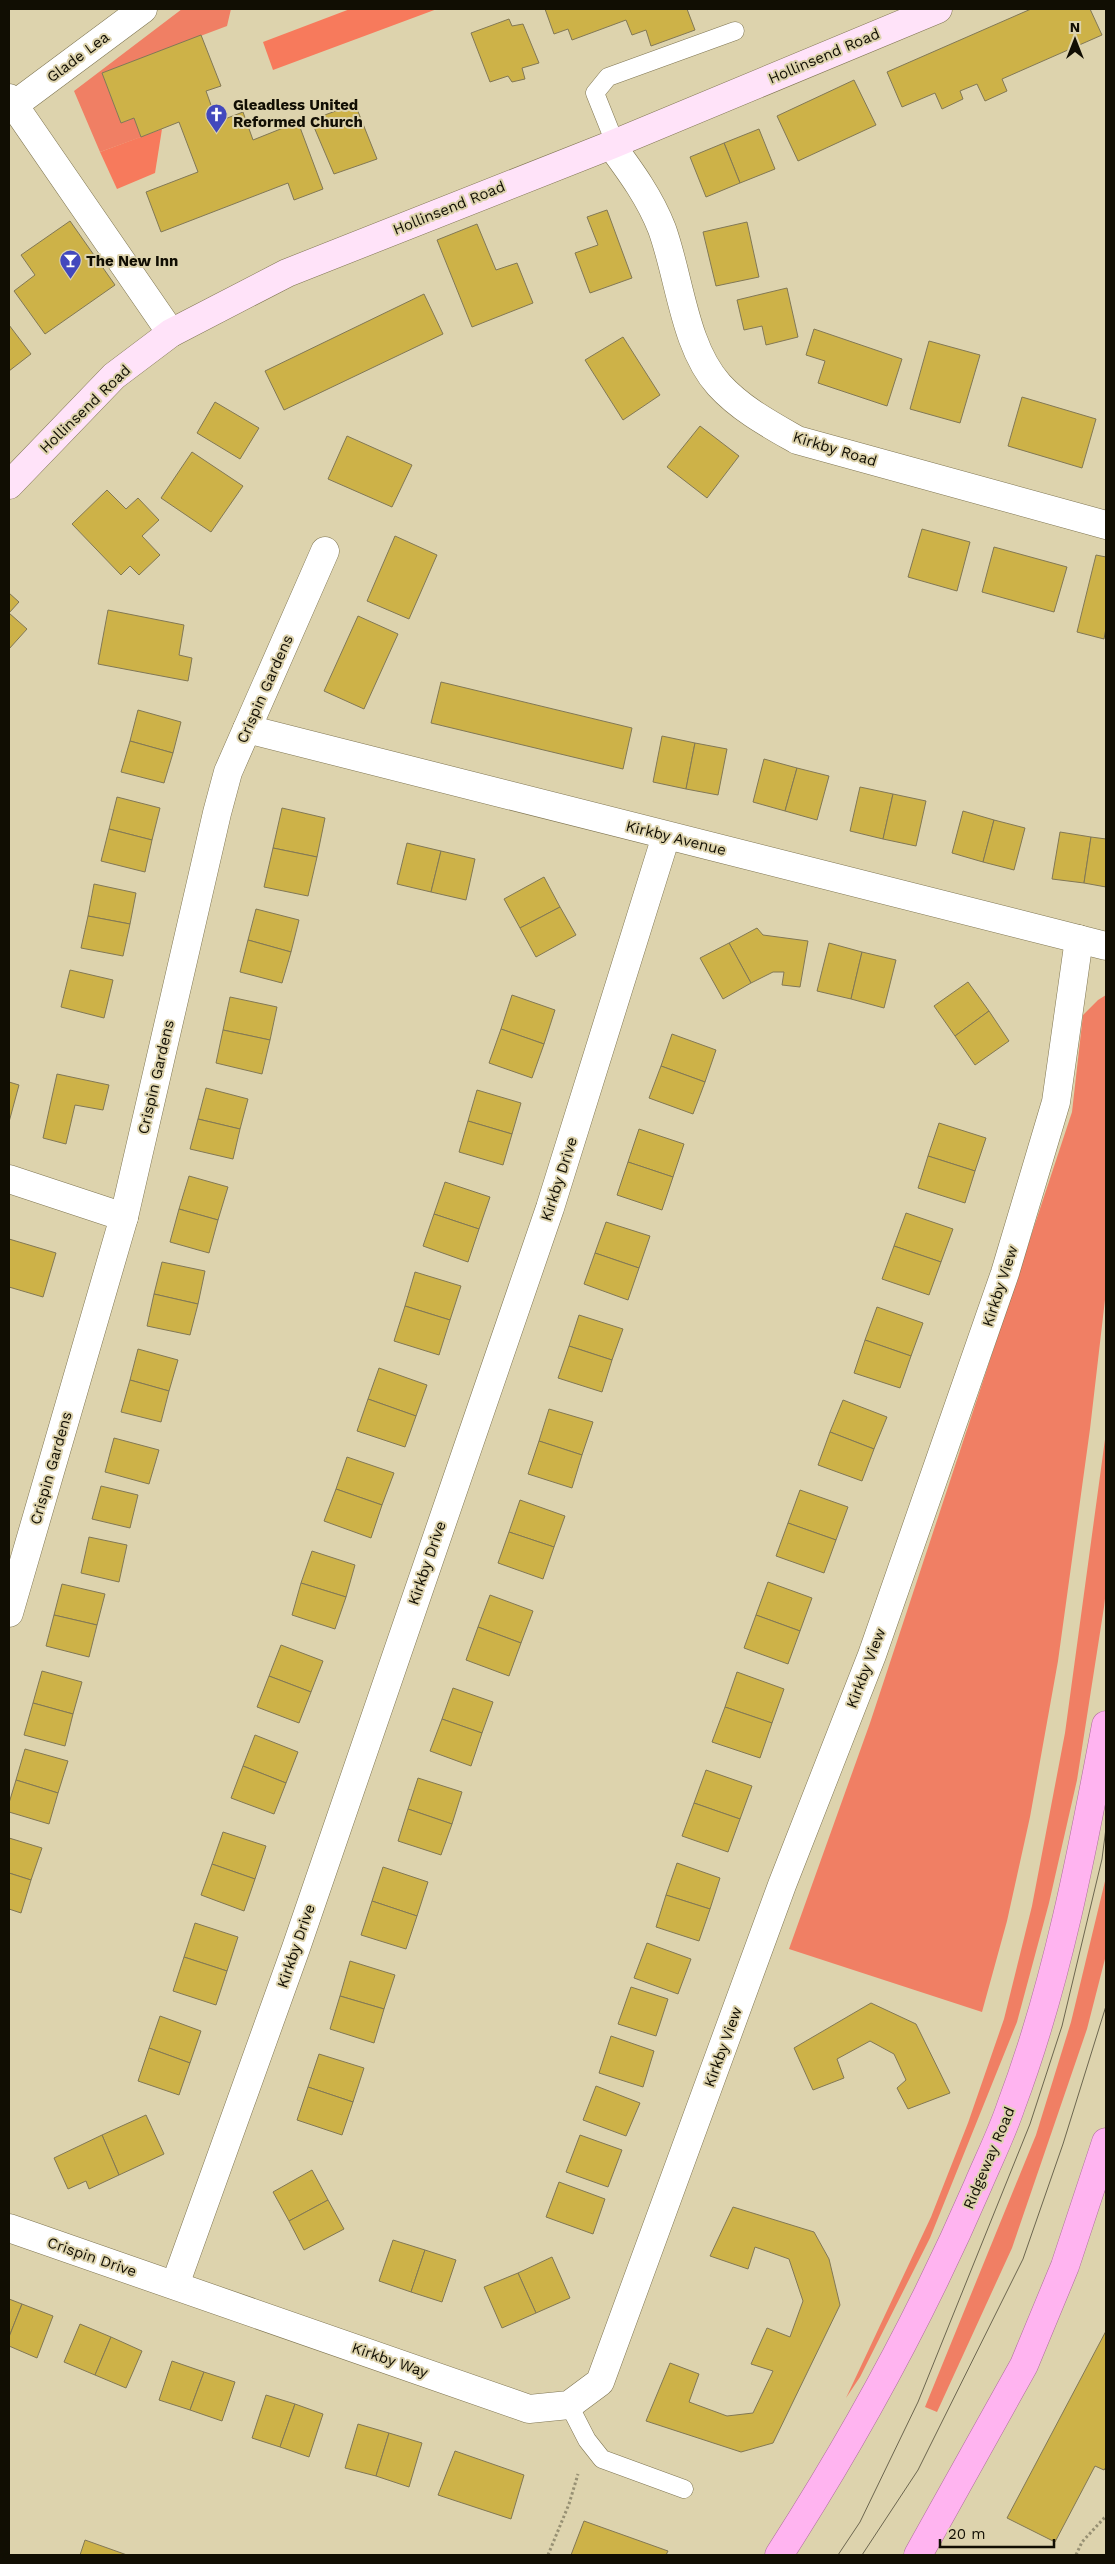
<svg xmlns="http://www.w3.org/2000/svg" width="1115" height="2564" font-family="'Work Sans',sans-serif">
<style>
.green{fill:#f07f64}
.forest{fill:#f77a5c}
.building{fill:#cdb248;stroke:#827855}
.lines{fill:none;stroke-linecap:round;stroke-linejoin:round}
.service-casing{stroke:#7f7552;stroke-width:19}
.minor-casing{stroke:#7f7552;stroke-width:29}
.secondary-casing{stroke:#7f7552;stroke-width:29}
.trunk-casing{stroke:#ac6e9a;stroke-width:29}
.path{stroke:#979073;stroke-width:3;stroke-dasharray:2.5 2.5;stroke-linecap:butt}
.service{stroke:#fff;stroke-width:18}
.minor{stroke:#fff;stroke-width:28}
.secondary{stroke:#ffe3f9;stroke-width:28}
.trunk{stroke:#ffb4f0;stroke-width:28}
.tram{stroke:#6c664f;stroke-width:1}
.labels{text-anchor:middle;stroke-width:4;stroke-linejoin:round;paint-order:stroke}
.street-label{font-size:15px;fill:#110e03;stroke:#ddd3ad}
.poi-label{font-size:15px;font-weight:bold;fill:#110e03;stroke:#ddd3ad;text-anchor:start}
</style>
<rect width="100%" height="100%" fill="#ddd3ad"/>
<!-- green -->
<g class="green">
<polygon points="182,9 231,9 227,26 102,73 121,123 134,118 141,137 100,152 74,91"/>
<polygon points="1106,995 1106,1291 1090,1429 1058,1661 1030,1817 1007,1921 982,2012 789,1949 870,1723 1072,1112 1083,1015 1098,1000"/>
<polygon points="1106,1432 1106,1590 1104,1607 1077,1780 1049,1903 1017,2022 930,2238 860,2377 846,2398 931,2217 968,2123 1004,2019 1032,1906 1065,1733"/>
<polygon points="1106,1877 1106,1955 1087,2029 1012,2248 937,2412 925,2407 1036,2135 1071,2022"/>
</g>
<!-- forest -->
<g class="forest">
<polygon points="350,9 437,9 273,70 263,42"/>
<polygon points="162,129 155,173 117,189 100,152"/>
</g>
<!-- building -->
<g class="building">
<polygon points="545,9 687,9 695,30 651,46 646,30 632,35 626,20 572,40 568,29 554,34"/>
<polygon points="1031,9 1090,9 1102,35 1002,79 1007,91 985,101 977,84 960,91 963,99 942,109 935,93 902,107 887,72"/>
<polygon points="509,19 512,26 523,24 539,63 522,68 525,79 512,82 508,76 490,82 471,33"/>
<polygon points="201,35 221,86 206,91 217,122 243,112 253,140 298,122 323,189 294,200 288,183 161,232 146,192 198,172 179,122 141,137 134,118 121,123 102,73"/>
<polygon points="854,80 876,125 798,161 777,116"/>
<polygon points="355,104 377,159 334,174 311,120"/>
<polygon points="759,129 775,169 740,183 724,143"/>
<polygon points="724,143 740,183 706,197 690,157"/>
<polygon points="607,210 632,278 590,293 575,253 598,245 587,217"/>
<polygon points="70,221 115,285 45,334 14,291 35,275 21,255"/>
<polygon points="747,222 759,277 716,286 703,232"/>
<polygon points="477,224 496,270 517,263 533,303 472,327 437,240"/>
<polygon points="787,288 798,337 766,345 762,326 744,330 737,300"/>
<polygon points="424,294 443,334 284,410 265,371"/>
<polygon points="9,325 31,354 9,371"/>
<polygon points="814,329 902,359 887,406 818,383 825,361 806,355"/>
<polygon points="623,337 660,395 623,420 585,360"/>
<polygon points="929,341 980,355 960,423 910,409"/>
<polygon points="1022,397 1096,419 1082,468 1008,446"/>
<polygon points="215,402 259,428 240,459 197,433"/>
<polygon points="700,426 739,456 707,498 667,467"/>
<polygon points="347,436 412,465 392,507 328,479"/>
<polygon points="192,452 243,486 211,532 161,498"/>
<polygon points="107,490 126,509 138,498 159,520 142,536 160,555 139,575 130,566 121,575 72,524"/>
<polygon points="922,529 970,542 957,591 908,577"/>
<polygon points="395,536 437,555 409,619 367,601"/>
<polygon points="994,547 1067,567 1054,612 982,592"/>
<polygon points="1096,555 1106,557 1106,628 1104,639 1077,632"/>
<polygon points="9,593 19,602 9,613 27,629 9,649"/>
<polygon points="108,610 184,625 179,655 192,658 188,681 98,664"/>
<polygon points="358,616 398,634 364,709 324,691"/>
<polygon points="441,682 632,728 623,769 431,723"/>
<polygon points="138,710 181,722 173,753 130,741"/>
<polygon points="662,736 695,743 686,789 653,782"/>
<polygon points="130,741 173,753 164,783 121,772"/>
<polygon points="695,743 727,749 718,795 686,789"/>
<polygon points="764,759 797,768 785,811 753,802"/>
<polygon points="797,768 829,776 817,820 785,811"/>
<polygon points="860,787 893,794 883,839 850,831"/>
<polygon points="893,794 926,801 916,846 883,839"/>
<polygon points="117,797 160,808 152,840 109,829"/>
<polygon points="282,808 325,818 317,857 273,848"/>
<polygon points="963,811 994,820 983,862 952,853"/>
<polygon points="994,820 1025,828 1014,870 983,862"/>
<polygon points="109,829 152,840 145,872 101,861"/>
<polygon points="1060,832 1091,837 1084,883 1052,879"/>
<polygon points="1091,837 1106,839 1106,887 1084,883"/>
<polygon points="407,843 441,851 431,892 397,884"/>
<polygon points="273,848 317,857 308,896 264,887"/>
<polygon points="441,851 475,859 466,900 431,892"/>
<polygon points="544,877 560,907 520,928 504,899"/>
<polygon points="94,884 136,893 130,924 88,916"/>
<polygon points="560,907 576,935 536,957 520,928"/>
<polygon points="256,909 299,920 291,952 248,940"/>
<polygon points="88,916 130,924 123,956 81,948"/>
<polygon points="757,928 763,935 808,941 800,987 782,985 784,972 773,972 751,983 729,943"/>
<polygon points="248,940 291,952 282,983 240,972"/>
<polygon points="729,943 751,983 723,999 700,958"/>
<polygon points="829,943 862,952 851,999 817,991"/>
<polygon points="862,952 896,960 884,1008 851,999"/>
<polygon points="70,970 113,980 104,1018 61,1007"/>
<polygon points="968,982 989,1011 955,1036 934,1006"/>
<polygon points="512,995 555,1010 544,1044 501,1029"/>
<polygon points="230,997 277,1007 270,1040 223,1030"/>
<polygon points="989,1011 1009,1041 975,1065 955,1036"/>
<polygon points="501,1029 544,1044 532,1078 489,1063"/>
<polygon points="223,1030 270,1040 262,1074 216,1063"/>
<polygon points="672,1034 716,1050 705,1082 661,1066"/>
<polygon points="661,1066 705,1082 693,1114 649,1098"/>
<polygon points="57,1074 109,1085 103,1110 75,1105 66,1144 43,1138"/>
<polygon points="9,1082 19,1085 9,1122"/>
<polygon points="206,1088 248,1099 240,1129 198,1119"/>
<polygon points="477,1090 521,1103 512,1134 468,1121"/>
<polygon points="198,1119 240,1129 233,1159 190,1149"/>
<polygon points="468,1121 512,1134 503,1165 459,1152"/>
<polygon points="939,1123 986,1138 975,1171 928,1156"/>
<polygon points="639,1129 684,1144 673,1177 628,1162"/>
<polygon points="928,1156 975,1171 965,1203 918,1188"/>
<polygon points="628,1162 673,1177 662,1210 617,1195"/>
<polygon points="189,1176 228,1187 218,1220 179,1209"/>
<polygon points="445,1182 490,1197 479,1229 434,1214"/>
<polygon points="179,1209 218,1220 209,1253 170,1242"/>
<polygon points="906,1213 953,1229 941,1262 894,1246"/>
<polygon points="434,1214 479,1229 468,1262 423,1246"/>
<polygon points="606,1222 650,1236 639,1268 595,1253"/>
<polygon points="9,1239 56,1253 43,1297 9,1287"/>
<polygon points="894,1246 941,1262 929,1295 882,1279"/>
<polygon points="595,1253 639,1268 628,1300 584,1284"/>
<polygon points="162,1262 205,1271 198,1304 154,1294"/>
<polygon points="415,1272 461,1286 450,1320 405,1306"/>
<polygon points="154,1294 198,1304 190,1335 147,1326"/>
<polygon points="405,1306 450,1320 439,1355 394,1341"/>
<polygon points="877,1307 923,1323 911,1356 865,1340"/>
<polygon points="579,1315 623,1329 612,1360 569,1346"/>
<polygon points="865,1340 911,1356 900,1388 854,1373"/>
<polygon points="569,1346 612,1360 602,1392 558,1378"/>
<polygon points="138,1349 178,1360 169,1391 130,1380"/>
<polygon points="379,1368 427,1385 416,1416 368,1399"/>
<polygon points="130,1380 169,1391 161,1422 121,1412"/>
<polygon points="368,1399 416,1416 405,1447 357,1431"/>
<polygon points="843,1400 887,1417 874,1449 830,1432"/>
<polygon points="549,1409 593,1422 582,1455 539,1441"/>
<polygon points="830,1432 874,1449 862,1481 818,1465"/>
<polygon points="114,1438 159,1450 149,1484 105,1472"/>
<polygon points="539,1441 582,1455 572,1488 528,1474"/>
<polygon points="347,1457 394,1473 382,1505 336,1489"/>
<polygon points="101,1486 138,1495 130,1528 92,1519"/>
<polygon points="336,1489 382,1505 371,1538 324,1521"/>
<polygon points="800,1490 848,1507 836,1540 788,1523"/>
<polygon points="520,1500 565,1516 554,1547 509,1532"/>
<polygon points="788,1523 836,1540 824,1573 776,1556"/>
<polygon points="509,1532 554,1547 543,1579 498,1563"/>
<polygon points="89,1537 127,1545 119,1582 81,1573"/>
<polygon points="312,1551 355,1565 346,1597 301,1583"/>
<polygon points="768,1582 812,1598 800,1631 756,1615"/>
<polygon points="301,1583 346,1597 335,1629 292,1615"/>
<polygon points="62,1584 105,1594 97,1625 54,1615"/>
<polygon points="490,1595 533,1611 521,1643 478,1627"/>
<polygon points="54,1615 97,1625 89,1657 46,1646"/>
<polygon points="756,1615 800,1631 788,1664 744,1648"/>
<polygon points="478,1627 521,1643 509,1676 466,1660"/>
<polygon points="281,1645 323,1661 311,1692 269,1676"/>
<polygon points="42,1671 82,1682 73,1714 33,1703"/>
<polygon points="737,1672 784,1689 772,1723 725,1707"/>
<polygon points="269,1676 311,1692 299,1723 257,1707"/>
<polygon points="453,1688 493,1702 482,1733 442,1719"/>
<polygon points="33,1703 73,1714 65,1746 24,1735"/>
<polygon points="725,1707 772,1723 760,1758 712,1742"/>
<polygon points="442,1719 482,1733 471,1766 430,1751"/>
<polygon points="255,1735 298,1752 286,1783 243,1766"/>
<polygon points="25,1749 68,1761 58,1793 16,1780"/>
<polygon points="243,1766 286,1783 274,1814 231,1798"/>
<polygon points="706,1770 752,1786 740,1819 694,1803"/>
<polygon points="418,1778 462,1792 452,1824 408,1809"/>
<polygon points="16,1780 58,1793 49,1824 9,1812 9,1803"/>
<polygon points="694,1803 740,1819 728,1852 682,1836"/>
<polygon points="408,1809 452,1824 441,1855 398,1841"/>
<polygon points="223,1832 266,1846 255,1879 212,1864"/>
<polygon points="9,1838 42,1848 31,1880 9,1873"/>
<polygon points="677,1863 720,1878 710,1909 666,1895"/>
<polygon points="212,1864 255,1879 244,1911 201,1895"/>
<polygon points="383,1867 428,1882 417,1916 372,1901"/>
<polygon points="9,1873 31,1880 21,1913 9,1909"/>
<polygon points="666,1895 710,1909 699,1941 656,1927"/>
<polygon points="372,1901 417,1916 406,1949 361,1935"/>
<polygon points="195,1923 238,1937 227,1971 184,1957"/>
<polygon points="647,1943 691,1959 678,1994 634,1978"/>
<polygon points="184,1957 227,1971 216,2005 173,1991"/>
<polygon points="350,1961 395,1975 384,2009 340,1996"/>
<polygon points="631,1987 668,1999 656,2036 618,2024"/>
<polygon points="340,1996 384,2009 374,2043 330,2029"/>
<polygon points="871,2003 916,2024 950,2093 908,2109 897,2088 906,2080 894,2054 870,2041 837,2059 844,2078 813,2090 794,2048"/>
<polygon points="160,2016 201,2031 190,2063 149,2048"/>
<polygon points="611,2036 654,2051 643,2087 599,2073"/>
<polygon points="149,2048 190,2063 179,2095 138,2081"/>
<polygon points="319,2054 364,2068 353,2102 308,2087"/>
<polygon points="596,2086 640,2103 626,2136 583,2120"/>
<polygon points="308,2087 353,2102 342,2135 297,2120"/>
<polygon points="146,2115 164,2154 119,2175 102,2135"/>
<polygon points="102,2135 119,2175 89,2189 86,2181 68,2189 54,2158"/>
<polygon points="580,2135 622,2150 608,2187 566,2172"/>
<polygon points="312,2170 328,2200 289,2221 273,2192"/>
<polygon points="559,2182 605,2199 593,2234 546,2217"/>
<polygon points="328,2200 344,2229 304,2250 289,2221"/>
<polygon points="733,2207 814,2232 829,2259 840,2305 773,2443 741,2452 646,2421 670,2363 699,2374 689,2402 727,2416 753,2413 773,2371 751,2364 767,2328 790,2337 803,2301 789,2259 755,2247 748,2269 710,2256"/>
<polygon points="393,2240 425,2250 411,2292 379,2281"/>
<polygon points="425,2250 456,2260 442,2302 411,2292"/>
<polygon points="552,2257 570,2298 536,2313 518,2273"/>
<polygon points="518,2273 536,2313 502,2328 484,2287"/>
<polygon points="9,2299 22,2304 9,2337"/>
<polygon points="22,2304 53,2316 37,2358 9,2346 9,2337"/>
<polygon points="80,2324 111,2337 95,2375 64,2362"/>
<polygon points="1106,2331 1106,2467 1104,2470 1095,2466 1055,2542 1007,2518"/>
<polygon points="111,2337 142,2351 126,2388 95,2375"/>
<polygon points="172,2361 204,2372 190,2410 159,2400"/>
<polygon points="204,2372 235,2382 222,2421 190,2410"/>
<polygon points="266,2395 295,2404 280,2447 252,2438"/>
<polygon points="295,2404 323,2414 309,2457 280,2447"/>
<polygon points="358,2424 389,2433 376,2476 345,2468"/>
<polygon points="389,2433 422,2443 409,2487 376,2476"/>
<polygon points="455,2451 524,2475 511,2519 438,2495"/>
<polygon points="584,2521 668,2551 666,2555 571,2555"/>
<polygon points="85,2540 127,2555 80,2555"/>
</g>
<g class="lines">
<defs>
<g id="service">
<polyline points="615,143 595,93 608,77 735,31"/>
<polyline points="569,2405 587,2440 602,2459 684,2489"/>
</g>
<g id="minor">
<polyline points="9,98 171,333"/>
<polyline points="14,105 143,9"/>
<path d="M611,145C631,172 650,198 662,229C680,279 684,346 719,385C741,409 769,424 797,440L1106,525"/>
<polyline points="247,729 1106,946"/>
<polyline points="9,1179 124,1217"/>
<polyline points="9,1613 124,1217 217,813 228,772 325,551"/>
<polyline points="9,2228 529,2409 569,2405 600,2382 782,1885 872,1655 1005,1273 1056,1102 1079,939"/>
<polyline points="175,2285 296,1948 550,1208 666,836"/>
</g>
<polyline id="secondary" points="9,485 114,376 171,333 287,273 611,145 938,9"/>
<g id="trunk">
<path d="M779,2555C855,2437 922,2315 978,2185C989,2159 1002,2133 1011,2106C1057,1984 1082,1853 1106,1725"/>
<polyline points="918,2555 1024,2365 1065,2266 1106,2142"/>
</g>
</defs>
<!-- service casing -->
<use href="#service" class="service-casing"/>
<!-- minor casing -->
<use href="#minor" class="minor-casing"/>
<!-- secondary casing -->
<use href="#secondary" class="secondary-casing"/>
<!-- trunk casing -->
<use href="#trunk" class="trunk-casing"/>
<!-- path -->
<g class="path">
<polyline points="548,2555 569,2504 578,2474"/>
<polyline points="1076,2555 1082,2542 1106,2516"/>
</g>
<!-- service -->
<use href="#service" class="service"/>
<!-- minor -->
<use href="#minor" class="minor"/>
<!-- secondary -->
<use href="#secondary" class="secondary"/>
<!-- trunk -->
<use href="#trunk" class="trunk"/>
<!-- tram -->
<g class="tram">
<polyline points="838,2555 860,2522 918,2402 1030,2124 1062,2026 1102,1859 1106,1828"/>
<polyline points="862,2555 918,2470 1023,2259 1063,2144 1106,2006"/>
</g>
</g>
<!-- icons -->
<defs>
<symbol id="church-pin" viewBox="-11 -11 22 30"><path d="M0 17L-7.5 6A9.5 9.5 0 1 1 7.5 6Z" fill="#4248bd" stroke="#ddd3ad"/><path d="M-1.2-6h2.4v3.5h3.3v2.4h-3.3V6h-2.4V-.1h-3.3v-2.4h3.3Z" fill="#fff"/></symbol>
<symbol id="bar-pin" viewBox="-11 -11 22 30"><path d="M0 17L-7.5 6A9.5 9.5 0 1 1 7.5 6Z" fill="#4248bd" stroke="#ddd3ad"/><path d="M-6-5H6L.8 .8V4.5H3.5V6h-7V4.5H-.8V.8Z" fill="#fff"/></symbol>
</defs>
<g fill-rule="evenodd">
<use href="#church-pin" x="204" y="102" width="25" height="34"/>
<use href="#bar-pin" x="58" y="248" width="25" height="34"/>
</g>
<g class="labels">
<!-- street labels -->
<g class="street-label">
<text transform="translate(824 56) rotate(-23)" y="5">Hollinsend Road</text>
<text transform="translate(78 57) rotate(-37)" y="5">Glade Lea</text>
<text transform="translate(449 208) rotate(-22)" y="5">Hollinsend Road</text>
<text transform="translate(85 409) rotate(-44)" y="5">Hollinsend Road</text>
<text transform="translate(835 449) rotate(17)" y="5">Kirkby Road</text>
<text transform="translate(265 689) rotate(-66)" y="5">Crispin Gardens</text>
<text transform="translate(676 838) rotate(14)" y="5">Kirkby Avenue</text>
<text transform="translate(156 1077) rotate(-77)" y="5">Crispin Gardens</text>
<text transform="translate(559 1179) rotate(-72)" y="5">Kirkby Drive</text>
<text transform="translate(1000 1286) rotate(-72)" y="5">Kirkby View</text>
<text transform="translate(51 1468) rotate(-74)" y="5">Crispin Gardens</text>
<text transform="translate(427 1563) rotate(-71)" y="5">Kirkby Drive</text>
<text transform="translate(866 1668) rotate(-69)" y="5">Kirkby View</text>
<text transform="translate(296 1946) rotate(-71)" y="5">Kirkby Drive</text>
<text transform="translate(723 2047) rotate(-70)" y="5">Kirkby View</text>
<text transform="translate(989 2158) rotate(-67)" y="5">Ridgeway Road</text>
<text transform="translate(92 2257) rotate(19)" y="5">Crispin Drive</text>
<text transform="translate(390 2360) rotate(19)" y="5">Kirkby Way</text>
</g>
<!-- poi labels -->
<g class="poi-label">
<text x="233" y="110">Gleadless United<tspan x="233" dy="17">Reformed Church</tspan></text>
<text x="86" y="266">The New Inn</text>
</g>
</g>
<!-- border -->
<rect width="1115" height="2564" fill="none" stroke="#110e03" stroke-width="20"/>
<!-- north arrow -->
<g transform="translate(1075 40)" stroke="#ddd3ad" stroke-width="4" paint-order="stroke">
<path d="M0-4L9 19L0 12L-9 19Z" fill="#110e03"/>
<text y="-8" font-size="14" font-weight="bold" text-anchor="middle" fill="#110e03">N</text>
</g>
<!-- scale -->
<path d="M940 2539v8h114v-8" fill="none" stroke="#110e03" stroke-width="2.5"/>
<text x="948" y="2539" font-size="15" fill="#110e03" stroke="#ddd3ad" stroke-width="4" paint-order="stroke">20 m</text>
</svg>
